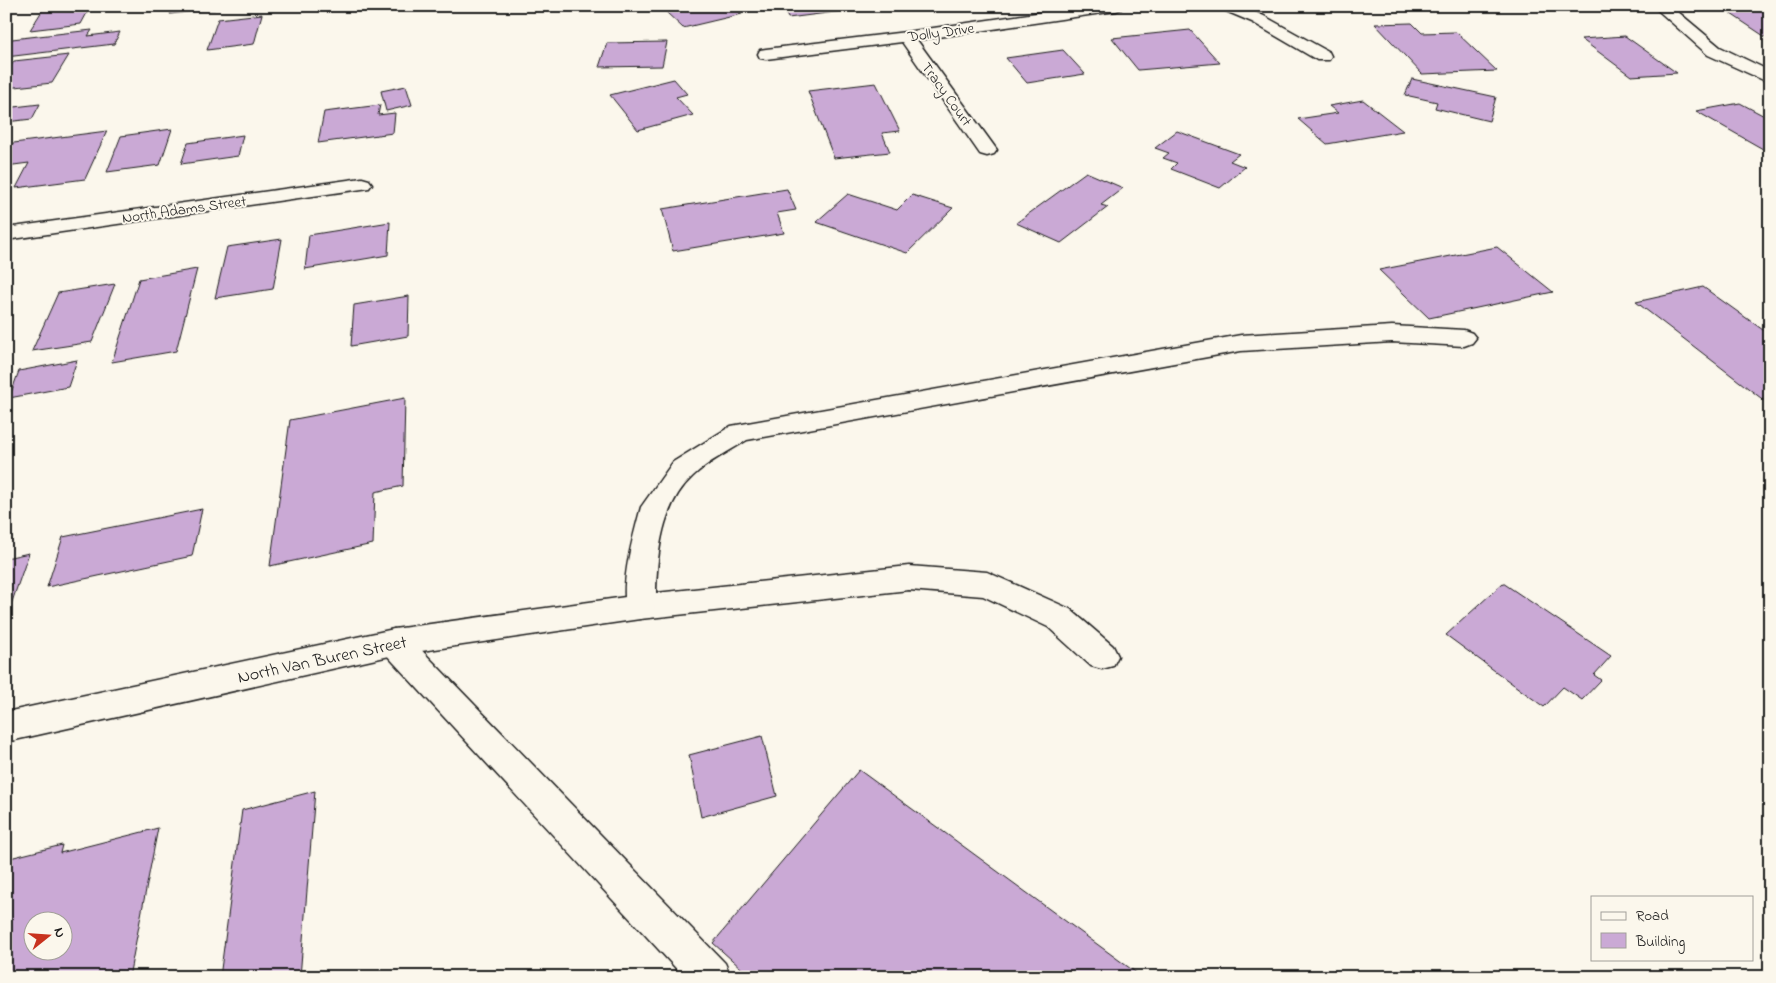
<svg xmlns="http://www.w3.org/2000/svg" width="1776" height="983" font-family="'Indie Flower',sans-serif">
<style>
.building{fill:#caa9d5;stroke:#1c1c1c;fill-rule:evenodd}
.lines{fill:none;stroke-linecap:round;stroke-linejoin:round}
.service-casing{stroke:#1c1c1c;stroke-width:3}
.minor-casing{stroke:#1c1c1c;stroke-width:3}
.service{fill:#fbf7ec;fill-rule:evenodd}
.minor{fill:#fbf7ec;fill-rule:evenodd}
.labels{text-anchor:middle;stroke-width:4;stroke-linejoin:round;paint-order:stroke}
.far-street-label{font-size:15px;fill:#1c1c1c;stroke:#fbf7ec}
.street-label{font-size:18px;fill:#1c1c1c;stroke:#fbf7ec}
</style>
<rect width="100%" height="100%" fill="#fbf7ec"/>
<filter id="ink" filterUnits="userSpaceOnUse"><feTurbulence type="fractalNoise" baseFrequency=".02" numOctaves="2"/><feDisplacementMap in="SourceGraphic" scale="10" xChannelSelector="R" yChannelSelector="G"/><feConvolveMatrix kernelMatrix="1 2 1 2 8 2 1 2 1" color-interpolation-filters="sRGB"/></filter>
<g filter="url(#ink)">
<!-- building -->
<g class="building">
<polygon points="45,6 99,6 97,10 88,11 81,24 30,30"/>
<polygon points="173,6 216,6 215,9 170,14"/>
<polygon points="693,6 733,6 742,14 683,28 666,12"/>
<polygon points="782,6 866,6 867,8 788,18"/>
<polygon points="1542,6 1590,6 1591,7 1543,8"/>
<polygon points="1770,11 1770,40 1728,12"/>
<polygon points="262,14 254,44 207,50 218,19"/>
<polygon points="1412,23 1422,33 1456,32 1497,71 1422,74 1375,24"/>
<polygon points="92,30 88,36 120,32 114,44 6,57 6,47 12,39"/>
<polygon points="1190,30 1220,63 1138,70 1112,38"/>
<polygon points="1625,36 1677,73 1631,76 1581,39"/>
<polygon points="667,42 662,66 599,67 607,43"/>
<polygon points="1063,50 1085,74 1027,83 1006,58"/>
<polygon points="69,55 52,83 6,88 6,74 14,61"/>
<polygon points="674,79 687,94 676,97 693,115 638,130 610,95"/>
<polygon points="1412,79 1496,97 1489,121 1435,108 1437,102 1405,95"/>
<polygon points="876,83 900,131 882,133 890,152 834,158 808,91"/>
<polygon points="406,86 412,105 386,111 381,91"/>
<polygon points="1363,100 1403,131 1327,144 1298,119 1338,113 1329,106"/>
<polygon points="1740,103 1770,119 1770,153 1696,111"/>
<polygon points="40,104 32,119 6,122 6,108"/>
<polygon points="380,105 378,115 395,113 393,133 318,143 324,112"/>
<polygon points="172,129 160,165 107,172 121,136"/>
<polygon points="107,131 85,179 16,188 29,163 6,166 6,144"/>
<polygon points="1177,131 1239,154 1230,161 1245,167 1220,188 1171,169 1177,163 1163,158 1169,153 1155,148"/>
<polygon points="243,135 238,156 181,164 188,143"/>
<polygon points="1086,172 1123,188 1101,205 1108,207 1061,243 1016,223"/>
<polygon points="787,189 796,210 777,213 784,233 673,251 662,209"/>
<polygon points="848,194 897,210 912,195 953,208 907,253 816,222"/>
<polygon points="390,222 388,255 305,269 309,235"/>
<polygon points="282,239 273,289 215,298 227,247"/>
<polygon points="1497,247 1553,292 1429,318 1379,270"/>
<polygon points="197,269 176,351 112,362 139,279"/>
<polygon points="115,284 92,342 32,351 58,293"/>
<polygon points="1703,287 1770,335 1770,405 1636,302"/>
<polygon points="409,296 408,336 351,346 354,305"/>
<polygon points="77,360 68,387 9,398 19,371"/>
<polygon points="405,398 403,486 375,492 373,544 270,566 290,420"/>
<polygon points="202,509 192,556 47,587 63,537"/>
<polygon points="29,553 6,619 6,558"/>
<polygon points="1503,583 1611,656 1594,675 1601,680 1582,700 1563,687 1544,707 1446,635"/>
<polygon points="762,736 777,796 701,817 689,755"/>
<polygon points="859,770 1142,977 751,977 713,943"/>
<polygon points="315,791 300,977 220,977 242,810"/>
<path d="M158,828L129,977H6V859L62,845L60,853ZM32,920H62V950H32Z"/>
</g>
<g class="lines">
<defs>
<g id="service">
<path d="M1392,326L1464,330L1472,333L1476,338L1472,343L1464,346L1392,342L1241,351L747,440C730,451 707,462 693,476C662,504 657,553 656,593L909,566L987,572L1070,609L1113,646L1118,656L1113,666L1102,669L1091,666L1048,627L983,596L909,590L640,619L629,616C617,591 634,534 641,507L673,462L731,426L1241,335Z"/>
<polygon points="394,629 405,633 725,963 731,977 684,977 383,651 378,642 383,633"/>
</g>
<g id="minor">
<polygon points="1083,6 1124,6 1121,9 1116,11 917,40 997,150 994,154 987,156 980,154 902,42 766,59 760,58 758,54 760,50 766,49 906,32"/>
<polygon points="1218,6 1240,6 1264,16 1329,52 1331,56 1329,60 1317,60 1252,22 1221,9"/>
<polygon points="1653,6 1671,6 1720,47 1770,71 1770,83 1708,55"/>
<polygon points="362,178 369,180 372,184 369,188 6,240 6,228"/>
<polygon points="640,595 651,598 655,607 651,616 640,619 394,655 6,742 6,712 394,629"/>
</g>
</defs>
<!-- service casing -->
<use href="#service" class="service-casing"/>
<!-- minor casing -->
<use href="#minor" class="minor-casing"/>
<!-- service -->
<use href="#service" class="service"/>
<!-- minor -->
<use href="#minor" class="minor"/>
</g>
</g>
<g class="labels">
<!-- far-street labels -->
<g class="far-street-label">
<text transform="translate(941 32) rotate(-8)" y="5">Dolly Drive</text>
<text transform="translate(947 94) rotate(54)" y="5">Tracy Court</text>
<text transform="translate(184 209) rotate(-8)" y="5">North Adams Street</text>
</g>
<!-- street labels -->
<g class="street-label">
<text transform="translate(322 659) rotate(-12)" y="6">North Van Buren Street</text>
</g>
</g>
<!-- margin -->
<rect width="1776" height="983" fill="none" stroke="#fbf7ec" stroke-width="25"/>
<rect x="12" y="12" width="1751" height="958" fill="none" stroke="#1c1c1c" stroke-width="2" filter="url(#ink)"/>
<!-- legend -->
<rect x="1591" y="896" width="162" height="65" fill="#fbf7ec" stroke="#a29f99"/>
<rect x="1601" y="912" width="25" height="8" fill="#fbf7ec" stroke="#a29f99"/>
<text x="1636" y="920" font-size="15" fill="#1c1c1c">Road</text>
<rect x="1601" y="933" width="25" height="15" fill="#caa9d5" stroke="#a29f99"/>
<text x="1636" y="946" font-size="15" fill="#1c1c1c">Building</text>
<!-- north arrow -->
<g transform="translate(48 936) rotate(73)"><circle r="24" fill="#fbf7ec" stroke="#a29f99"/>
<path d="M0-4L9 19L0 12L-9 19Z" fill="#c8321e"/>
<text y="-8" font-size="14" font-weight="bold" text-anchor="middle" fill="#1c1c1c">N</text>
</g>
</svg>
